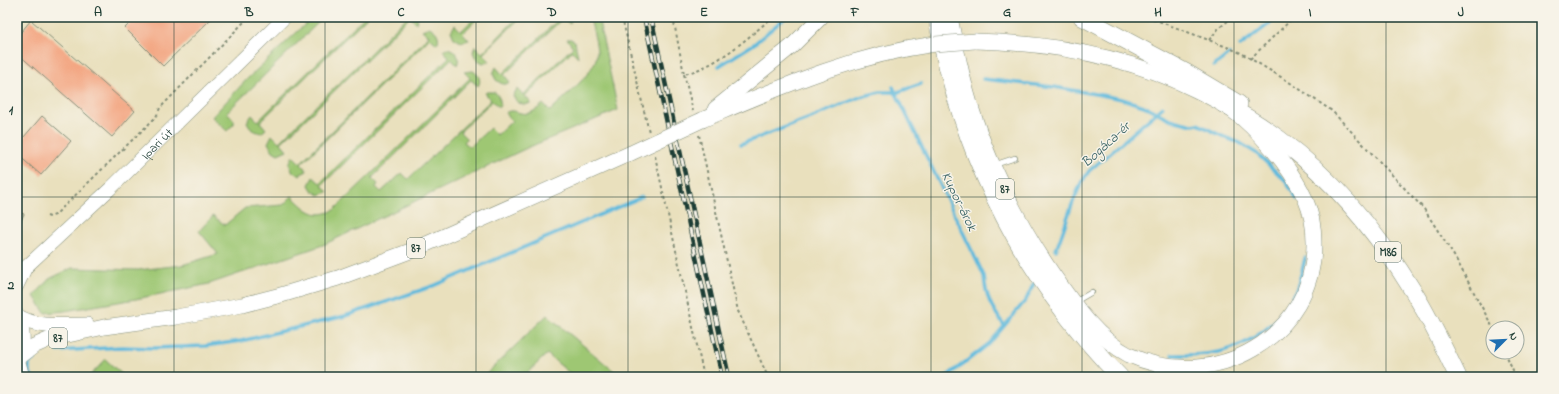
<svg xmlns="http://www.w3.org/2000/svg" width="1559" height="394" font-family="'Indie Flower',sans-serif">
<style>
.green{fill:#9ec773;stroke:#5e8254}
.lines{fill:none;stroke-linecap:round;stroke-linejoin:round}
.stream{stroke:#5fbadd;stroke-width:3.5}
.building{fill:#f3a17b}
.lane-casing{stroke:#848e78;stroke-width:6}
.secondary-casing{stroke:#848e78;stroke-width:14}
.primary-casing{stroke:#848e78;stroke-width:16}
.highway-casing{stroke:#848e78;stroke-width:18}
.path{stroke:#848e78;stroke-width:2;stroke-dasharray:3 3;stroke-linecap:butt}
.lane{stroke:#fff;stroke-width:4.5}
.secondary{stroke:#fff;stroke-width:13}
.primary{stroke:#fff;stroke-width:15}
.highway{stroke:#fff;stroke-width:17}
.rail-casing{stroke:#1f3d34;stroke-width:4.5}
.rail{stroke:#f7f3e8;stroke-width:3;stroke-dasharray:9;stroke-linecap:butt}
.primary-bridge-casing{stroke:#848e78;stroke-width:16;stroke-linecap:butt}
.primary-bridge{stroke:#fff;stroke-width:15}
.grid{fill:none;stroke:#1f3d34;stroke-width:1;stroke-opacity:0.55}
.labels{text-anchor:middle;stroke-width:3;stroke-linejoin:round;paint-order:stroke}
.shield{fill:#f7f3e8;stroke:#60746a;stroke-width:1}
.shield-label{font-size:12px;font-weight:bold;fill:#1f3d34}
.street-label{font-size:13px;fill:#1f3d34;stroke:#f7f3e8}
.water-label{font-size:14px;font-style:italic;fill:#2f5c5e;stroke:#f7f3e8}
.neatline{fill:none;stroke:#1f3d34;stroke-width:1.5}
.grid-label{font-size:13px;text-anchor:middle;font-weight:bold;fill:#1f3d34}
</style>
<rect width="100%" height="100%" fill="#f7f3e8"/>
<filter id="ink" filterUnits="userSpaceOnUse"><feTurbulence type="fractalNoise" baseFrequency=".025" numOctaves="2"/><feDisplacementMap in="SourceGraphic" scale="8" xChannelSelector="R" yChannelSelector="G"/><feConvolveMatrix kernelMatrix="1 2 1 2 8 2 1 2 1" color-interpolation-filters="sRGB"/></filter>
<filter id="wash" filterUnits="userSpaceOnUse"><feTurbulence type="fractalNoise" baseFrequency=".012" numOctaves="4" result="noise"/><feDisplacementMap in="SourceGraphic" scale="16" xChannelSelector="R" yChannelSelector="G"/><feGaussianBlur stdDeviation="0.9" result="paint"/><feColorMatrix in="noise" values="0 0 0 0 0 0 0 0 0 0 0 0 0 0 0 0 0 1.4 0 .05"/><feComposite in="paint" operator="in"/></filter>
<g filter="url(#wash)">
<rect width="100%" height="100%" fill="#e9e0bd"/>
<!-- green -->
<g class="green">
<polygon points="313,17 324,17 227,112 234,120 234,124 227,131 212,117 248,78"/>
<polygon points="364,17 367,17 260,122 266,129 261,133 252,130 247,122 252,115 258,121"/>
<polygon points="407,17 418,17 416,23 410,17 281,143 287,150 278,154 273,151 268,143 272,135 279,142"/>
<polygon points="476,17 479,17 463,33 469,40 461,42 454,38 451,31 455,25 461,31"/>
<polygon points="518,17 521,17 483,54 490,61 483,63 476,59 473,52 475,46 482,53"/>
<polygon points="561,17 571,17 570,24 563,18 504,75 510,82 506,84 502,84 496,80 493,74 496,67 502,74"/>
<path d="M590,17H598L618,110L527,148L323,245L209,284L136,299L64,311L45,313L34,296L49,279L72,268L138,270L182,265L218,254L199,231L213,216L225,225L245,208L283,205L292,196C305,209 314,220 334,210L470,78L464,72L473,71C478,74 482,80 478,86L471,80L372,178L378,184L376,187L381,192L402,173L408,179L491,100L485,93L487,92H495C499,97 502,101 499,107L492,101L460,132L467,139L464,142L470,147L490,128L497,135L512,121L505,113C517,105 522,124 543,104L550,111C563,98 596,72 597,54C597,42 592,29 590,17Z"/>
<path d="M429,27C436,30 441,37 437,44L430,38L301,164L307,171L299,175L293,172L289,164L293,156L300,163L429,36L422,30Z"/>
<polygon points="567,39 571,39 575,42 578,57 572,51 525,96 531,103 524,105 517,102 513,96 517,89 523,95 573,47"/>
<path d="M447,48C456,50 461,57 457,65L451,59L322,185L328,192L319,195L312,190L309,185L313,177L320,183L449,57L443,50Z"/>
<polygon points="547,315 621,377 574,377 547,354 523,377 483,377"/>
<polygon points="106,359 106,360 125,377 89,377"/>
</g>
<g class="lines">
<!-- stream -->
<g class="stream">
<polyline points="1240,46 1278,17"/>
<polyline points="719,66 754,44 786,17"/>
<polyline points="1214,66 1229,54"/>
<polyline points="983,79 1054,87 1101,95 1122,99 1144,106 1172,120 1193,125 1198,124 1224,137 1240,143 1256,153 1285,180 1297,199"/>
<path d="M893,87L984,276C986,298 991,307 1004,325"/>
<polyline points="895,93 921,84"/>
<polyline points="741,144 813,117 860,97 880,92 895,92"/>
<path d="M1056,250C1067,223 1072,195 1089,171L1163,107"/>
<polyline points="58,351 122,347 154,348 205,346 241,341 345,316 433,286 642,197"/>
<path d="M1172,355C1183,355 1195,355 1206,354C1240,351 1275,329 1292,299C1299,286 1302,272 1305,258"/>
<polyline points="32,377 29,370 29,363 35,358 33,357"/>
<polyline points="946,377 990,343 1026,300 1034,283"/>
</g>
</g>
<g id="blocks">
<!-- building -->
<g class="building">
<polygon points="132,17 213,17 163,66 125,28 134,19"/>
<polygon points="31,20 135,111 112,137 17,53 17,37"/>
<polygon points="42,116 71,141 41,175 17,154 17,145"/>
<polygon points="17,212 24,214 17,230"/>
</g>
</g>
</g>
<g filter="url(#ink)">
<use href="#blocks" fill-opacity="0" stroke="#848e78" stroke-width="1"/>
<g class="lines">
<defs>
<g id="lane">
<polyline points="994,165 1015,158"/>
<polyline points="1075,302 1092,292"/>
</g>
<g id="secondary">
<path id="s1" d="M17,272L26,267L112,187L285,17"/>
<polyline points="17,286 26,267"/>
</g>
<g id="primary">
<path d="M950,17C953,33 956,49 960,65C975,136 1011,213 1052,273C1073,303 1096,338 1129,355C1214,394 1316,337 1314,241C1314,209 1301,187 1283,162C1271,147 1257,131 1242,118C1228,106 1212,98 1196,90C1127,56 1050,43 975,41"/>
<polyline points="715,109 792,46 821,17"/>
<path d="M702,120C781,87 850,56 935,44"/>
<path d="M17,316C37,329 64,325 87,325"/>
<path d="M17,317C24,331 24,345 17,359"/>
<polyline points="17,359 34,346 50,339 104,327 176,317 242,305 281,295 338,278 413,250 631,153"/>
<polyline points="17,359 22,377"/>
</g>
<g id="highway">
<path d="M937,17C940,36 944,55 949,73C978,187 1038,293 1120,377"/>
<polyline points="1082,17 1187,73 1239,104"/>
<path d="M1223,104C1304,145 1366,214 1413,291C1430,318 1444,348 1458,377"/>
</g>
</defs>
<!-- lane casing -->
<use href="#lane" class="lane-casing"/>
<!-- secondary casing -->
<use href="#secondary" class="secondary-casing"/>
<!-- primary casing -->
<use href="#primary" class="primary-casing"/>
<!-- highway casing -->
<use href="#highway" class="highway-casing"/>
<!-- path -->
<g class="path">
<polyline points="622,17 649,132"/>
<path d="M673,17L684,74C718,66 746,39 773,17"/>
<polyline points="1148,17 1227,47 1241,53 1286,80 1332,111 1424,209 1456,259 1493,328"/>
<polyline points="1209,40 1219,28 1233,17"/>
<polyline points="1250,59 1294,17"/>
<polyline points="684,74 693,111"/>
<polyline points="699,135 738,311 768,377"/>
<polyline points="655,156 704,377"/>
<polyline points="47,216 50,217 55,215 156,117 160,108 245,21"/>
<polyline points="1505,352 1516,377"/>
</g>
<!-- lane -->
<use href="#lane" class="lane"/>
<!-- secondary -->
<use href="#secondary" class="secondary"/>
<!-- primary -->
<use href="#primary" class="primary"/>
<!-- highway -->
<use href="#highway" class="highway"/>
<defs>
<g id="rail">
<polyline points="644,17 722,377"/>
<polyline points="651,17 729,377"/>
</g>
</defs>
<!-- rail casing -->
<use href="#rail" class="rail-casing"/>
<!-- rail -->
<use href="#rail" class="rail"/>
<defs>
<g id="primary-bridge">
<polyline points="935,44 975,41"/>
<polyline points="631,153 702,120"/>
</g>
</defs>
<!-- primary-bridge casing -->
<use href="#primary-bridge" class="primary-bridge-casing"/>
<!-- primary-bridge -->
<use href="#primary-bridge" class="primary-bridge"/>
</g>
</g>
<!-- grid -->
<path class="grid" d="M174,17V377M325,17V377M476,17V377M628,17V377M780,17V377M931,17V377M1082,17V377M1234,17V377M1386,17V377M17,197H1542"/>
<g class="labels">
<!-- shield labels -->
<g class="shield">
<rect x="996" y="179" width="18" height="20" rx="3"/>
<rect x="407" y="238" width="18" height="20" rx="3"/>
<rect x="1375" y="242" width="26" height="20" rx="3"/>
<rect x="49" y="328" width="18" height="20" rx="3"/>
</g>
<g class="shield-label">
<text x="1005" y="193">87</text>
<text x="416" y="252">87</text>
<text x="1388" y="256">M86</text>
<text x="58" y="342">87</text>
</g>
<!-- street labels -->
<g class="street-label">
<text dy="5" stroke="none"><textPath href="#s1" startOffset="190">Ipari út</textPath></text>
</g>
<!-- water labels -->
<g class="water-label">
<text transform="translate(1105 144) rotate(-42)" y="5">Bogáca-ér</text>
<text transform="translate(960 201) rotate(64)" y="5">Kupor-árok</text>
</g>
</g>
<!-- margin -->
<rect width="1559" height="394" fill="none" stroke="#f7f3e8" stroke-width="44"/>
<!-- north arrow -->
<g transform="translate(1505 340) rotate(66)"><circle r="19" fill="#f7f3e8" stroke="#a1aaa0"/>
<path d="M0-3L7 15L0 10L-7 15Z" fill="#1f6fb2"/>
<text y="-6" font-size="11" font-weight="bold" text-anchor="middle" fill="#1f3d34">N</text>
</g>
<rect x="22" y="22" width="1515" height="350" class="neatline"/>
<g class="grid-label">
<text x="98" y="16">A</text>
<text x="249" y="16">B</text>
<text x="401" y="16">C</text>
<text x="552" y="16">D</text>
<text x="704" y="16">E</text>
<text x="855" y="16">F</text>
<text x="1007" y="16">G</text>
<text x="1158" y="16">H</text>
<text x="1310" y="16">I</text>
<text x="1461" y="16">J</text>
<text x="11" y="114">1</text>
<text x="11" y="289">2</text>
</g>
</svg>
